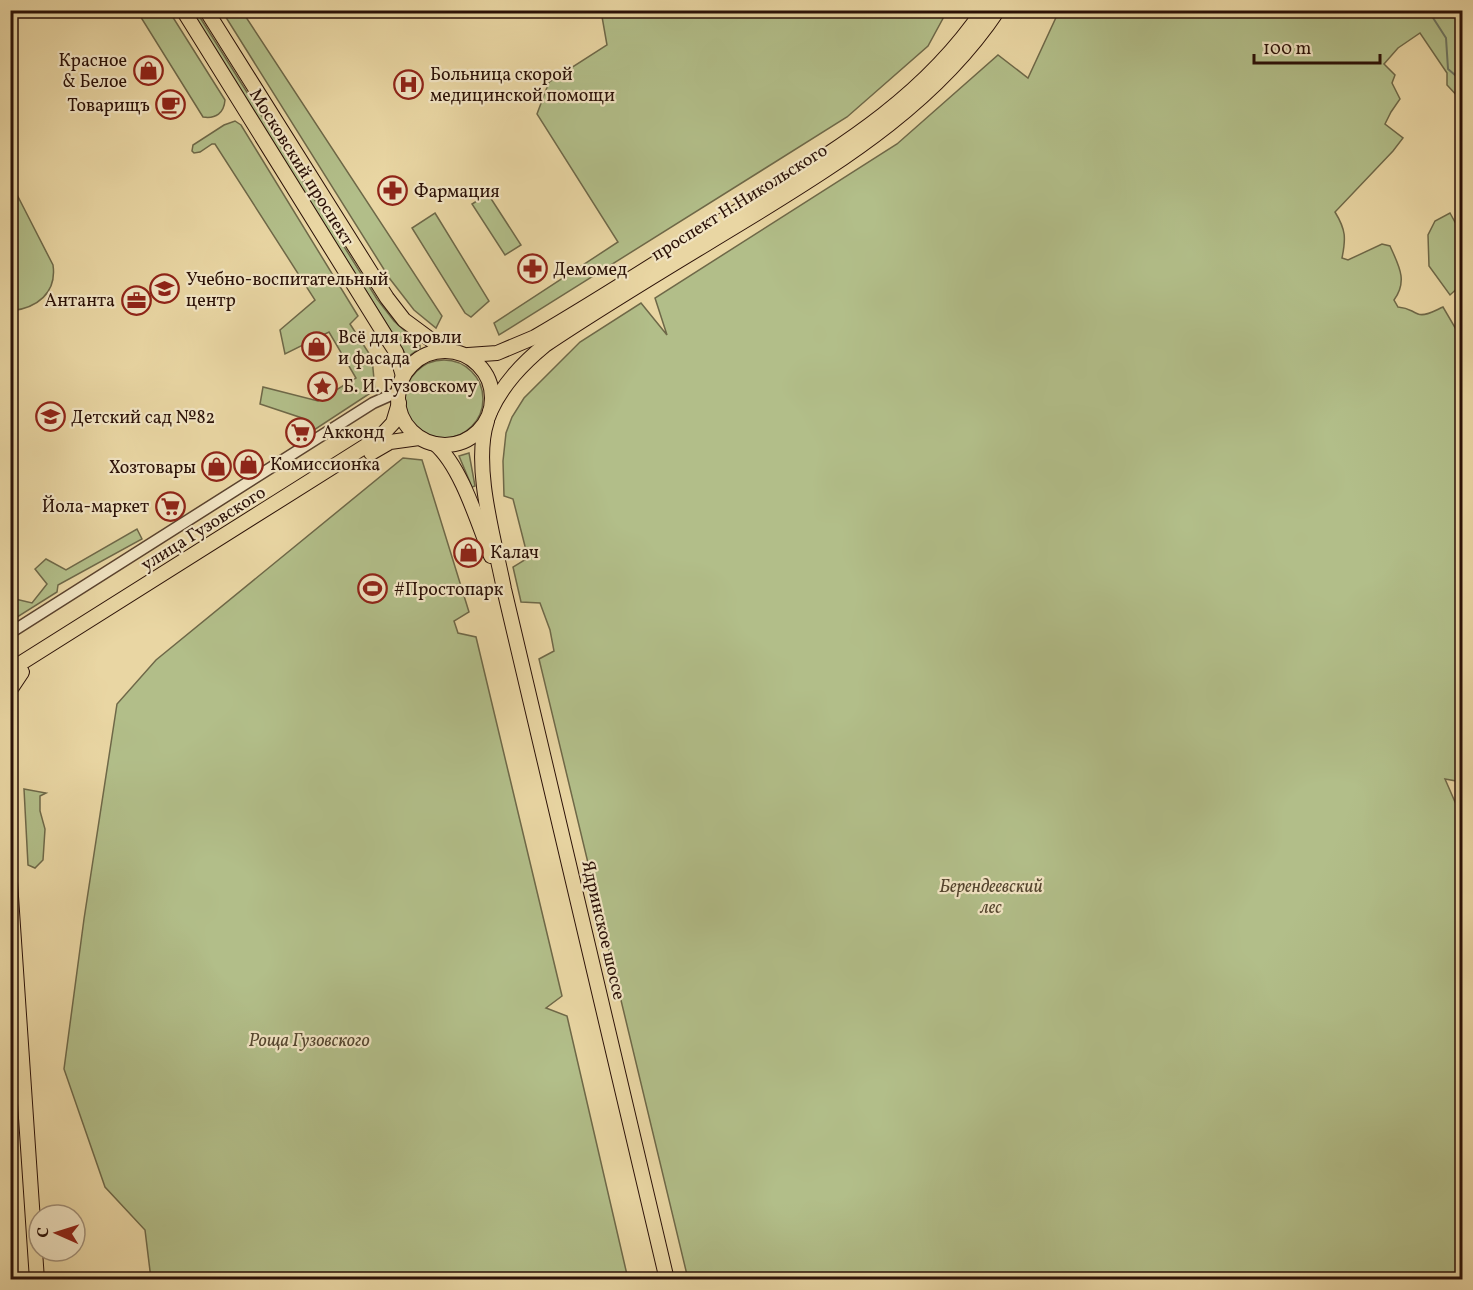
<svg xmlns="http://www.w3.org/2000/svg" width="1473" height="1290" font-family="Vollkorn,serif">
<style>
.green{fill:#b2be89;stroke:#6e6848;stroke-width:1.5}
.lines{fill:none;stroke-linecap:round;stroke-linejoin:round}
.stream{stroke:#6d7663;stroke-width:2}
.minor-casing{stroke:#5a422e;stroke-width:13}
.major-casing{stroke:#2b1107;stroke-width:16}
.minor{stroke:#f1e4c3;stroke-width:10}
.major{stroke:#e9d6a3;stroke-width:14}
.labels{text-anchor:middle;stroke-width:4.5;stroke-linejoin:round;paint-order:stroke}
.poi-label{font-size:18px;fill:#2b1107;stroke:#f1e4c3;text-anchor:start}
.street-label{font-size:18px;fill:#2b1107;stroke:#f1e4c3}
.park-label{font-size:18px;font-style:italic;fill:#54452e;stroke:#f1e4c3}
</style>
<rect width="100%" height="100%" fill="#e9d6a3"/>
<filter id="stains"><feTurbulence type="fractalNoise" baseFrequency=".00333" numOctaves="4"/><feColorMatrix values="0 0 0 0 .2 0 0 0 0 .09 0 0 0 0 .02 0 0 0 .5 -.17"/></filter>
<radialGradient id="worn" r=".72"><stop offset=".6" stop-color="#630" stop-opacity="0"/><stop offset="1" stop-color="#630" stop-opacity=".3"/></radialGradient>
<!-- green -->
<g class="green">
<path d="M137,11H169L225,100C224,113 216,119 203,117Z"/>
<polygon points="191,11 196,11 377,299 394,321 420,345 420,348 409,356 406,355"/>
<polygon points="222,11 242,11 442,316 436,328 414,310 390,279"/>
<polygon points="601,11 947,11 928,46 847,117 499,335 494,323 618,242 537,114 549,82 607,45"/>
<path d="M1059,11H1462V101L1447,85V73L1420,33L1398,48L1384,64L1395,75L1392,83L1400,99L1391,112L1385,124L1403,138L1393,151L1335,212C1346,230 1346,238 1342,258L1348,260L1382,244L1390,246C1399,266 1408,281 1394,300L1398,307C1409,308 1409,310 1418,314C1425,317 1436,310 1443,307L1460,336L1462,355V782L1445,779L1462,818V1279H688L539,659L554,651L550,630L540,603L521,602L513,567L528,558L513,499L504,496L503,461L506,433L512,417L524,398L580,342L641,303L667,335L655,298L897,144L998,55L1028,78Z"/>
<polygon points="235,121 241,125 358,316 350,324 372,358 375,390 311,432 302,418 260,404 263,387 318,401 356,378 329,332 285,354 280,330 315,300 215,144 212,144 200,152 194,153 192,151 193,145 224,125"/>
<path d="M10,181L53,265C57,293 37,308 11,311Z"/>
<polygon points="488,194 521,245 505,255 472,204"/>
<polygon points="435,213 489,301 471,317 465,313 412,228"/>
<polygon points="1450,213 1462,235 1462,268 1459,270 1462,284 1450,295 1429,266 1428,235 1435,221"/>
<circle cx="444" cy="399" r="39"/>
<polygon points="469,453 475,486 472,487 459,456"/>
<polygon points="403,458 422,460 469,612 454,621 458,633 476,637 562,996 546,1008 567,1016 628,1279 151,1279 145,1230 105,1187 64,1069 84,919 117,704 156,660"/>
<polygon points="137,529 142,539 58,585 57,592 11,621 11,598 32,603 47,584 35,569 46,559 66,570"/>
<polygon points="24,789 46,793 40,796 40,811 45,829 43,860 35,868 28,865"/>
</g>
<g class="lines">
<!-- stream -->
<g class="stream">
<polyline points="1428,10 1446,38 1448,69 1462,81"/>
<polyline points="1347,1280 1347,1279"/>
</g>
<defs>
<polyline id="minor" points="10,633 373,403 400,391"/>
<g id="major">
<polyline points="183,10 385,335 396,352 403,376"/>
<polyline points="206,10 387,298 404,320 446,351"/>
<circle cx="445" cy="398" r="47"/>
<path d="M468,355L497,353L535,337C600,299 664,258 728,217C823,157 918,106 983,10"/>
<path d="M490,412C503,384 522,364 545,345C615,298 687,256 759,212C848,157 938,100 998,10"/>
<path d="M487,421C472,466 495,542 504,589L667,1280"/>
<path d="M435,444C461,466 478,523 491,556"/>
<polyline points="371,453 390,442 419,438"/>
<polyline points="10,670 380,437 393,423 399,403"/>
<polyline points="10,690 22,672"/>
<polyline points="10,882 37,1280"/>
</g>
</defs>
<!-- minor casing -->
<use href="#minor" class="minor-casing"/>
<!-- major casing -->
<use href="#major" class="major-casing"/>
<!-- minor -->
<use href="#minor" class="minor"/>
<!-- major -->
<use href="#major" class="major"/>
</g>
<!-- icons -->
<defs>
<symbol id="shop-ring" viewBox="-11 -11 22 22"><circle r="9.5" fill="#f1e4c3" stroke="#8f2418" stroke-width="1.5"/><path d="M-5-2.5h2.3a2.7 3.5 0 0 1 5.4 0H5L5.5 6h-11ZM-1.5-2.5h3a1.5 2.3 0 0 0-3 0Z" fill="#8f2418"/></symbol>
<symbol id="hospital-ring" viewBox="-11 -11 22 22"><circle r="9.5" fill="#f1e4c3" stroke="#8f2418" stroke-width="1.5"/><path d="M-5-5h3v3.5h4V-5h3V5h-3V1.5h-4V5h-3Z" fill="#8f2418"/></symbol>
<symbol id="cafe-ring" viewBox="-11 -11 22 22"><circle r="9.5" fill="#f1e4c3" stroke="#8f2418" stroke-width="1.5"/><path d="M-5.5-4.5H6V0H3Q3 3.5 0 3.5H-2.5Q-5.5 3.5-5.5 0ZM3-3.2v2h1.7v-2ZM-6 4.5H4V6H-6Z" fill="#8f2418"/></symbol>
<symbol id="pharmacy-ring" viewBox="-11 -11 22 22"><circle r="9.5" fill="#f1e4c3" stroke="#8f2418" stroke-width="1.5"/><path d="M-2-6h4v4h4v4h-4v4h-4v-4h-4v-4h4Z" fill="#8f2418"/></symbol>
<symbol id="school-ring" viewBox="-11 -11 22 22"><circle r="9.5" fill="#f1e4c3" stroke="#8f2418" stroke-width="1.5"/><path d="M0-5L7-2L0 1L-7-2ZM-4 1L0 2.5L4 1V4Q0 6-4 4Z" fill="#8f2418"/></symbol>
<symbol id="office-ring" viewBox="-11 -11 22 22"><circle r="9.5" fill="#f1e4c3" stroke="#8f2418" stroke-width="1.5"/><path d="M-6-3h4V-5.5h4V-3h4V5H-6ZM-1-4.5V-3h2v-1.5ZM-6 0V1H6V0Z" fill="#8f2418"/></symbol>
<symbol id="sight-ring" viewBox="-11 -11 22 22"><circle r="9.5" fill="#f1e4c3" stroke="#8f2418" stroke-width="1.5"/><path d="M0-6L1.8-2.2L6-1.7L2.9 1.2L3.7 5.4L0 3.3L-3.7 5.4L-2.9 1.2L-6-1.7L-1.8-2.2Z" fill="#8f2418"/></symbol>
<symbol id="supermarket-ring" viewBox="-11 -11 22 22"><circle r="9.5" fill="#f1e4c3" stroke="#8f2418" stroke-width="1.5"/><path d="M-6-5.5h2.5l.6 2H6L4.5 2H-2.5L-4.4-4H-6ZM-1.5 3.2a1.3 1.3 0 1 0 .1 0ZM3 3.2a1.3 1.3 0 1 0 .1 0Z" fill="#8f2418"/></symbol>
<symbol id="stadium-ring" viewBox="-11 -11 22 22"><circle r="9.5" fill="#f1e4c3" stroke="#8f2418" stroke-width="1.5"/><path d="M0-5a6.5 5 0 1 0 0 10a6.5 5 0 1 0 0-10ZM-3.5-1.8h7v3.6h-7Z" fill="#8f2418"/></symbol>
</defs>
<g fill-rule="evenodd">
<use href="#shop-ring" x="132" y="54" width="33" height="33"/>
<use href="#hospital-ring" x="392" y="68" width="33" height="33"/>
<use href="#cafe-ring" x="154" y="88" width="33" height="33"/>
<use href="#pharmacy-ring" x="376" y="174" width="33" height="33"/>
<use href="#pharmacy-ring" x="516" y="252" width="33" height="33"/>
<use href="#school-ring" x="148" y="272" width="33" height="33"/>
<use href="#office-ring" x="120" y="284" width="33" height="33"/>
<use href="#shop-ring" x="300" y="330" width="33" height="33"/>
<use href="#sight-ring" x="306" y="370" width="33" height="33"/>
<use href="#school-ring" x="34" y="400" width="33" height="33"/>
<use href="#supermarket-ring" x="284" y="416" width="33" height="33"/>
<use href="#shop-ring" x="232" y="448" width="33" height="33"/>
<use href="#shop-ring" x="200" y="450" width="33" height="33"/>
<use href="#supermarket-ring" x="154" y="490" width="33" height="33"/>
<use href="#shop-ring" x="452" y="536" width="33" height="33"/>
<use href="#stadium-ring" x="356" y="572" width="33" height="33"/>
</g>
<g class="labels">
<!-- poi labels -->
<g class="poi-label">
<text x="127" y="66" text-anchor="end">Красное<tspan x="127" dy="21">&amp; Белое</tspan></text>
<text x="430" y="80">Больница скорой<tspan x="430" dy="21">медицинской помощи</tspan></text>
<text x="150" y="111" text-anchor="end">Товарищъ</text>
<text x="414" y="197">Фармация</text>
<text x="553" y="275">Демомед</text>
<text x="186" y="285">Учебно-воспитательный<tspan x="186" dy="21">центр</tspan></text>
<text x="115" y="306" text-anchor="end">Антанта</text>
<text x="338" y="343">Всё для кровли<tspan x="338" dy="21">и фасада</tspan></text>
<text x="343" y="392">Б. И. Гузовскому</text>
<text x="71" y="423">Детский сад №82</text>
<text x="322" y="438">Акконд</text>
<text x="270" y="470">Комиссионка</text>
<text x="196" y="473" text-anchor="end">Хозтовары</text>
<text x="149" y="512" text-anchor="end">Йола-маркет</text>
<text x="490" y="558">Калач</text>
<text x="394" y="595">#Простопарк</text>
</g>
<!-- street labels -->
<g class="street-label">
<text transform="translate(302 167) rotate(58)" y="6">Московский проспект</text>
<text transform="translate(739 202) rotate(-32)" y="6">проспект Н.Никольского</text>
<text transform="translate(203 528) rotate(-32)" y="6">улица Гузовского</text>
<text transform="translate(604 930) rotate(77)" y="6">Ядринское шоссе</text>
</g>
<!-- park labels -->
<g class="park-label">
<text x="991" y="892">Берендеевский<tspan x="991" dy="21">лес</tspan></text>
<text x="309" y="1046">Роща Гузовского</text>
</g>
</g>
<!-- margin -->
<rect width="1473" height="1290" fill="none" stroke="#e9d6a3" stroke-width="36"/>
<rect x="12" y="12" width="1449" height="1266" fill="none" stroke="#2b1107" stroke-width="3"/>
<rect x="18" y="18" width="1437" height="1254" fill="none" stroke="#2b1107" stroke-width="1.5"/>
<!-- north arrow -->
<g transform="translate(57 1233) rotate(273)"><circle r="28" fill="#f1e4c3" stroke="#a29078" stroke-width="1.5"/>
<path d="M0-4.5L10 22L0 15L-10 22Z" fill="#8f2418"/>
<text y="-9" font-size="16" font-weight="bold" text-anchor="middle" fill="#2b1107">С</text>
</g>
<!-- scale -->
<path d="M1254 54v9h126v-9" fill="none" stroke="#2b1107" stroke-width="3"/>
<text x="1263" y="54" font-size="18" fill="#2b1107" stroke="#f1e4c3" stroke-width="4.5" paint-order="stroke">100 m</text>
<rect width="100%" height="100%" filter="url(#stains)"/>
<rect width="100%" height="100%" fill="url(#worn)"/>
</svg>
